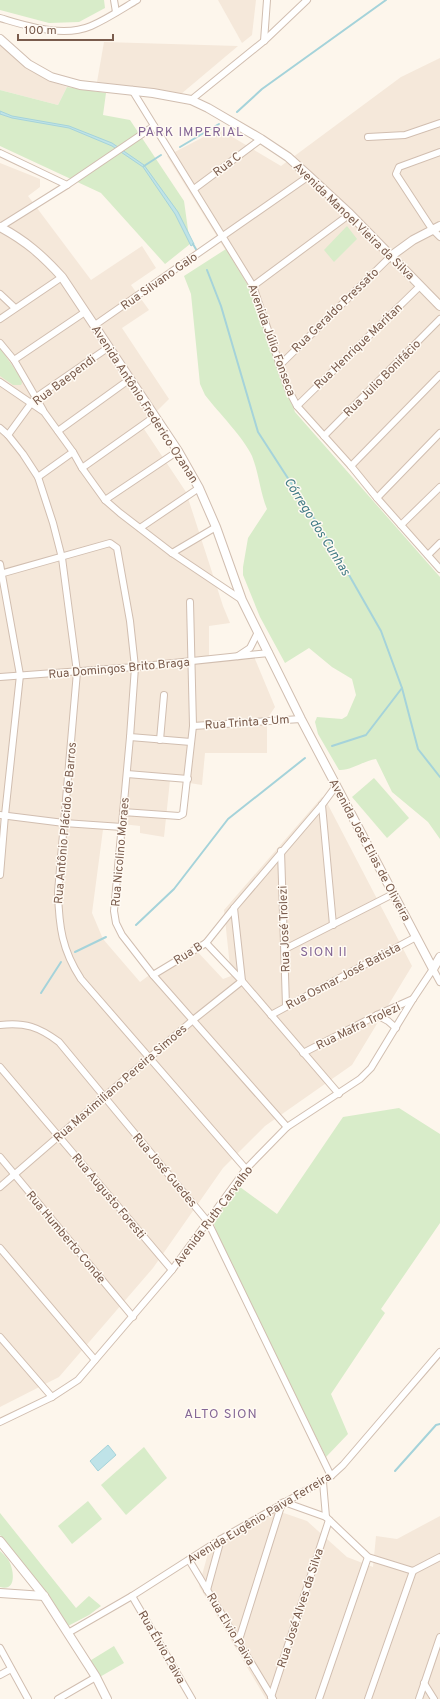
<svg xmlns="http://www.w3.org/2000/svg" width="440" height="1699" font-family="Overpass,sans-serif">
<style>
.residential{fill:#f5e8da}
.green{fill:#d8ecc9}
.water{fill:#bfe3e8;stroke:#a5d3da}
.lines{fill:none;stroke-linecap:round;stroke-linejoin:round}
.stream{stroke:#a5d3da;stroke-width:2}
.minor-casing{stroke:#d1beb0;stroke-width:8}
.tertiary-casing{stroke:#d1beb0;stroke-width:10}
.minor{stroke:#fff;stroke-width:6}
.tertiary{stroke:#fff;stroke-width:8}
.labels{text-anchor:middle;stroke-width:3;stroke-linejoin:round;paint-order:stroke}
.street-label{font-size:12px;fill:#7a5c4d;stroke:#fffaf3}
.neighbourhood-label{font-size:13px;letter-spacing:1px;fill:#846695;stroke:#fffaf3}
.water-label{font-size:13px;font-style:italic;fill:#437c86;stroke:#fffaf3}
</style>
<rect width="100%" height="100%" fill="#fdf6ec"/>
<!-- residential -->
<g class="residential">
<polygon points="218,0 256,0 252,35 242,43"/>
<polygon points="104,42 238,46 181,94 97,82"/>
<polygon points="0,45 14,57 49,81 67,87 58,105 0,90"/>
<polygon points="440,58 440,573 284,395 249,288 167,156 219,129 281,166 401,77"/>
<polygon points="0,163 40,179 40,187 28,196 91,280 142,246 156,268 131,285 149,310 122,328 169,399 153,415 140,423 186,492 223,606 230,623 209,626 209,662 255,659 275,707 267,719 267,753 205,753 202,785 170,780 164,837 140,833 140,826 104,822 92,913 103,939 140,982 152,973 194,948 223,979 231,976 224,910 322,797 325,799 412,966 352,1065 265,1126 223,1168 153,1268 59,1377 0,1407"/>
<polygon points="275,1510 307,1521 347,1557 373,1567 376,1536 397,1539 440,1516 440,1699 266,1699 199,1586 210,1546 220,1545"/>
</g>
<!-- green -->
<g class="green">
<polygon points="0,0 104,0 105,8 79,22 49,23 0,10"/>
<polygon points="67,87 106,93 103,115 130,120 184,201 190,244 165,264 101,193 0,146 0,90 58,105"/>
<polygon points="347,226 357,239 334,262 324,250"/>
<path d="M226,249L249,287L295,412L440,577V839L428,822L392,792L376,759C363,761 350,771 339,770L318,734L315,722L317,717L342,719L347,716L356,695L352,679L332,667L309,648L285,663L260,617L243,575V567L248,538L267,509C260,492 259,474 252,456C244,438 218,412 205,395L200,384L191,294L184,276Z"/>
<polygon points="0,348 21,378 22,383 21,385 13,385 0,376"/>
<polygon points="374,778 409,818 387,838 352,797"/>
<polygon points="399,1108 440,1134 440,1223 381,1309 385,1313 331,1394 348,1434 326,1457 218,1237 213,1221 217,1213 240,1187 277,1214 343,1117"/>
<polygon points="144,1447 167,1478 126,1515 101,1485"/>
<polygon points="88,1501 102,1519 72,1544 58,1526"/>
<polygon points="0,1513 76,1608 89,1596 101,1606 89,1615 68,1626 51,1600 0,1535"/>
<path d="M0,1551C3,1554 7,1557 9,1561C14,1570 17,1592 0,1587Z"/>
<polygon points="114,1646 124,1663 98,1678 88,1662"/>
</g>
<!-- water -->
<g class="water">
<polygon points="0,111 12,116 69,126 112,143 144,165 178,212 194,244 191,246 175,214 143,167 112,146 69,128 12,118 0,114"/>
<polygon points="108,1445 116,1455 98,1471 90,1461"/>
</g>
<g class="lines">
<!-- stream -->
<g class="stream">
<polyline points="237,112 262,89 386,0"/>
<polyline points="180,147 219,124"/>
<polyline points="144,166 161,155"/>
<polyline points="193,244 197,251"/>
<polyline points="207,270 221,306 258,432 337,554 381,631 402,688 418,749 440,777"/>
<polyline points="332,746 366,735 402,688"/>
<polyline points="136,925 174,889 228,819 305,758"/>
<polyline points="75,952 106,937"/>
<polyline points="41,993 61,962"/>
<polyline points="395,1471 436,1425 440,1424"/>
</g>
<defs>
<g id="minor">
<polyline points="114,0 116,12"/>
<path d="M0,18C28,26 63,38 91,26C107,19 122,9 137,0"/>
<polyline points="264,41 267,0"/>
<polyline points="132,90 253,286 288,389 297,406 351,466 377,498 440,569"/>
<polyline points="191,100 264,41 307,0"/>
<polyline points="368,137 405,135 440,123"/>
<polyline points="440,152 399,167 396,174 432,229 440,237"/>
<polyline points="0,153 67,185 0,227"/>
<polyline points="67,185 154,126"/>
<polyline points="194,189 261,139"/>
<polyline points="253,286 350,214"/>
<polyline points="0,294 15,308"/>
<polyline points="0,319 62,277"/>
<polyline points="95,325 309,176"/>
<polyline points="0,343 14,360 43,410"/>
<polyline points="14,360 85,312"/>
<polyline points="280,365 391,256"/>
<polyline points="0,382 44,412 73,452 82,468 105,500 120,513 172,553 242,600"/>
<polyline points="297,406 420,286"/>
<path d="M0,428L8,435L23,454L38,477L53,523L62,558L77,672L58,892C59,927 62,950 81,979L246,1169"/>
<polyline points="58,431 130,379"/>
<polyline points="8,435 35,398 109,347"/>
<polyline points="324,436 440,319"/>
<polyline points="351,466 440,375"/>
<polyline points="82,468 154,417"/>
<polyline points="38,477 73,452"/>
<polyline points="377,498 440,433"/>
<polyline points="105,500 178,451"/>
<polyline points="401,525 440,487"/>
<polyline points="140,528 199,488"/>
<polyline points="172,553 216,527"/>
<polyline points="428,555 440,543"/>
<polyline points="0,564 20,675 5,815 0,875"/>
<polyline points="0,574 110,543 117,548 130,621 135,667 130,737 114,911 116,923 122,935 153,975 287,1127"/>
<polyline points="238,656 250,648 258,632"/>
<polyline points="0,677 135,667 269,653"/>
<polyline points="193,726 301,719"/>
<polyline points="130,737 191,742"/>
<polyline points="160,740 164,695"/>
<polyline points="127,774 188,779"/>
<polyline points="322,805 333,925"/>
<polyline points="123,812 179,816 183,814 193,726 190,602"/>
<polyline points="0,815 64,823 122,827"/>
<polyline points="281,851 286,1006"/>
<polyline points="206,943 242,981 339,1094"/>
<polyline points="285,949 393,894"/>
<polyline points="153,975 206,943 234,908"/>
<polyline points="271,1015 416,937"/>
<polyline points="377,1015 388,1021 396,1028"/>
<path d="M0,1025C25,1022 39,1027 59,1042L208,1222L331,1476"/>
<polyline points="303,1053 377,1015 413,999"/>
<polyline points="0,1067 172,1270"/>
<polyline points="0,1157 133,1317"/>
<polyline points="0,1187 193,1020 242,981 234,908 322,805 336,786"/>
<polyline points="0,1248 95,1360"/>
<polyline points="0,1337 52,1397"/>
<polyline points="0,1422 52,1397 78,1380 172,1270 246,1169 287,1127 360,1079 371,1068 413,999 433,969 440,982"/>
<polyline points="323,1482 326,1517"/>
<polyline points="284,1502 326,1517 368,1557 413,1571 440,1557"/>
<polyline points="189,1560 273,1699"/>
<polyline points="207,1590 221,1539"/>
<polyline points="132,1596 192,1699"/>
<polyline points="68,1633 132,1596 221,1539 331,1476 343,1465 440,1352"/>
<polyline points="238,1643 282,1503"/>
<polyline points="0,1648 28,1699"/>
<polyline points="0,1675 11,1669"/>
<polyline points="424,1683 434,1699"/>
<polyline points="271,1697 329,1520"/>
<polyline points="58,1699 96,1677"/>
<polyline points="319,1699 368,1557"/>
<polyline points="368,1699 413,1571"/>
<polyline points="419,1699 440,1637"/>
</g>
<g id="tertiary">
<polyline points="0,39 28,64 51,77 80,85 153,93 191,100 208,108 261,139 288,157 309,176 350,214 440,306"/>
<path d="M0,227C26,241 42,255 62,277L178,451L199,488L216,527L242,600L301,719L433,969"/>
<polyline points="391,256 413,240 440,226"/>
<polyline points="433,969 440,957"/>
<polyline points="0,1541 44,1596 96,1677 107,1699"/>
<polyline points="0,1593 44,1596"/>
</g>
</defs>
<!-- minor casing -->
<use href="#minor" class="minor-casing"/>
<!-- tertiary casing -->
<use href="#tertiary" class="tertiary-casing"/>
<!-- minor -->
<use href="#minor" class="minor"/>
<!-- tertiary -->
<use href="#tertiary" class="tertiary"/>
</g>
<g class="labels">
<!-- street labels -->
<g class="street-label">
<text transform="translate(227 164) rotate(-37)" y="4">Rua C</text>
<text transform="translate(354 221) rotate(44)" y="4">Avenida Manoel Vieira da Silva</text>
<text transform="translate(159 281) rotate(-35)" y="4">Rua Silvano Galo</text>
<text transform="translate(335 310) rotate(-44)" y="4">Rua Geraldo Pressato</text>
<text transform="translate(272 340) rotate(70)" y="4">Avenida Júlio Fonseca</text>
<text transform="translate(358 346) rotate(-44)" y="4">Rua Henrique Maritan</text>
<text transform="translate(382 378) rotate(-45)" y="4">Rua Julio Bonifácio</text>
<text transform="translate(64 380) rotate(-37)" y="4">Rua Baependi</text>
<text transform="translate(145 404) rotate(57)" y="4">Avenida Antônio Frederico Ozanan</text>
<text transform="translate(119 668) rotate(-5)" y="4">Rua Domingos Brito Braga</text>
<text transform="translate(247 722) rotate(-4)" y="4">Rua Trinta e Um</text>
<text transform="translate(65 823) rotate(-85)" y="4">Rua Antônio Plácido de Barros</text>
<text transform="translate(370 850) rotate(62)" y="4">Avenida José Elias de Oliveira</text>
<text transform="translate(120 852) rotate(-85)" y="4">Rua Nicolino Moraes</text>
<text transform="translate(284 929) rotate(-92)" y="4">Rua José Trolezi</text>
<text transform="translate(188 953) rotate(-32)" y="4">Rua B</text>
<text transform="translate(343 976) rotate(-28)" y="4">Rua Osmar José Batista</text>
<text transform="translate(358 1026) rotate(-26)" y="4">Rua Mafra Trolezi</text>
<text transform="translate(120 1083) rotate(-41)" y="4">Rua Maximiliano Pereira Simoes</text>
<text transform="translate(165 1170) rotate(50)" y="4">Rua José Guedes</text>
<text transform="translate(109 1196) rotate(50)" y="4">Rua Augusto Foresti</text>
<text transform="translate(213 1216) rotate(-53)" y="4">Avenida Ruth Carvalho</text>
<text transform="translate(66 1237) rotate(50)" y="4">Rua Humberto Conde</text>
<text transform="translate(259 1518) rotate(-31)" y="4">Avenida Eugênio Paiva Ferreira</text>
<text transform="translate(300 1608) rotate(-72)" y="4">Rua José Alves da Silva</text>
<text transform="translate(231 1629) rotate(59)" y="4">Rua Elvio Paiva</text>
<text transform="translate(162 1647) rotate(60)" y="4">Rua Élvio Paiva</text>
</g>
<!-- neighbourhood labels -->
<g class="neighbourhood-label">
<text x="191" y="136">PARK IMPERIAL</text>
<text x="324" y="956">SION II</text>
<text x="221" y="1418">ALTO SION</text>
</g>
<!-- water labels -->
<g class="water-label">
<text transform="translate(318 526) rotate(58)" y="5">Córrego dos Cunhas</text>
</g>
</g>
<!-- scale -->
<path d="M18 34v6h95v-6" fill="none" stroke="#7a5c4d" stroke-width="2"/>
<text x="24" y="34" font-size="12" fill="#7a5c4d" stroke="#fffaf3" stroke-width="3" paint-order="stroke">100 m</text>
</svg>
